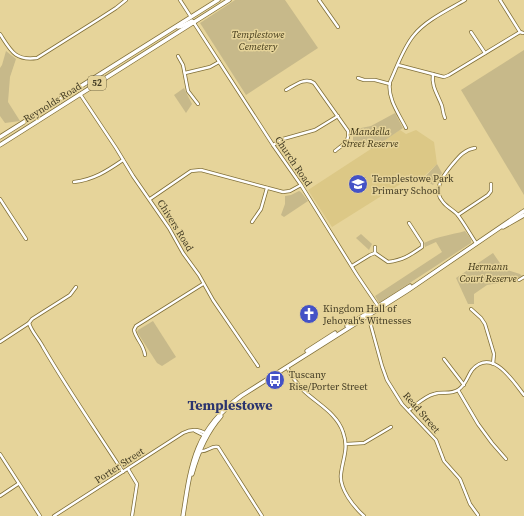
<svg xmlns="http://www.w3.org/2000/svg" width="524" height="516" font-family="'Source Serif 4',serif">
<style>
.built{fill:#dcc886}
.green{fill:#c7b98a}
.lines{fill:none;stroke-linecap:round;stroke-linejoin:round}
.street-casing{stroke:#806f38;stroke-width:4}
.primary-casing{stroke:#806f38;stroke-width:5}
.street{stroke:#fff;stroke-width:2.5}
.primary{stroke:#fff;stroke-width:3.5}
.labels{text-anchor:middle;stroke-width:3;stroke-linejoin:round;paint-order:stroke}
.shield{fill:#e6d49a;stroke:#746a47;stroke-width:1}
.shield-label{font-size:9px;font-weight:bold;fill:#433c24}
.park-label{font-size:10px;font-style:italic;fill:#413818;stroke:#e6d49a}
.street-label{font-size:10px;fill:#433c24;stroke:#e6d49a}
.poi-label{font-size:10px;fill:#433c24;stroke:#e6d49a;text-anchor:start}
.district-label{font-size:14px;font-weight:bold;fill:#2b346e;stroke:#e6d49a}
</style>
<rect width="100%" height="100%" fill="#e6d49a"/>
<!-- built -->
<polygon class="built" points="400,130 406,134 416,130 434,142 437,164 422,178 410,178 332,227 308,190"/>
<!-- green -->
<g class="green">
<polygon points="235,0 285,0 318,48 246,95 200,23"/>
<polygon points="524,50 524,195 461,90"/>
<polygon points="6,51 16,59 10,77 8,102 20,121 5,123 0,116 0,68 2,65"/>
<polygon points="184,88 192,104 186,113 174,95"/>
<polygon points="395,113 403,128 400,130 372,149 353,141 353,135 351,130 371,126"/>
<polygon points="437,164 442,173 433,185 423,179"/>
<polygon points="299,191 301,192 308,201 284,217 281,215 285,204 285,196 291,195"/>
<path d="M465,231L471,239V243L379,303L375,296L442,252L436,242L425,247L424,243C438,236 451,235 465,231Z"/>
<polygon points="361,234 372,244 369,250 356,238"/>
<polygon points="493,253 504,269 520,274 522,276 517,278 516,280 487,285 474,294 474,304 468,304 456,278"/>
<polygon points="153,321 176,357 162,366 157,363 137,332 138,330"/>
</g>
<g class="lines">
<defs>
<g id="street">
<polyline points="180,0 191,17"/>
<polyline points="319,0 338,27"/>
<polyline points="500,0 520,32 523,33"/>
<polyline points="194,23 273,145 301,185 357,275 378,306"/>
<polyline points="471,32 485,53"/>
<path d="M0,34C11,51 15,61 37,58L99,19L116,8L126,0"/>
<polyline points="178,56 183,65 188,91 198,104"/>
<polyline points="398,65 444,77 449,75 520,32"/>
<polyline points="185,73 210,67 219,62"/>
<path d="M433,74C431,86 438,95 442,106C443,110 443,114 445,118"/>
<polyline points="358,78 364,80 375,80 390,84"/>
<path d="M286,90C295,85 305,77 314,83L348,131C350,142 342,145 335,151"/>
<polyline points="80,94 116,148 133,176 169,228 183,253 199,275 213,300 258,366"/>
<path d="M406,128C399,114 387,98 390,82C397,67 403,48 414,35C426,20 448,10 465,0"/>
<polyline points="273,145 283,139 315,130 338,116"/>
<path d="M475,148C463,150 458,158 451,166C443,176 432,190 443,202C447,207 453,210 457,214C464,223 470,234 476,243"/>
<path d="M74,182C93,180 107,171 123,160"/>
<polyline points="0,199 26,239"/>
<polyline points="150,199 191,171 201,170 283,192 290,191 301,185"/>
<polyline points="458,215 488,195 491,191 491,184"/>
<polyline points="252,222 261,209 267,188"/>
<polyline points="375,253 375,247"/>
<path d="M352,266L370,255L375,253L388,262C403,260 409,256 422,247V243L409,223"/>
<polyline points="519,280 524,277"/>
<polyline points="471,309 481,318 485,324 494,354 493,364"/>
<polyline points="368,315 382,366 387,380 402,404 436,440 444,461 460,479 470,504 478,515"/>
<path d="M29,323C31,331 39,339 43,347C68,390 96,430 123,472"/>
<polyline points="0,342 29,323 32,319 70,295 76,287"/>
<path d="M145,355C144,345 136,339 134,330L136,326L203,284"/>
<polyline points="444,359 464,385"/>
<path d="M287,367C291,375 296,383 303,390C316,403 337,413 343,432C349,449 343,457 341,474C339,489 354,507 364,516"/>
<polyline points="458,390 478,424 492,443 506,459"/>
<path d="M409,410C416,405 425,396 434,394C442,391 450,395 458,390C466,385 467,377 472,370C492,347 513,381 524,395"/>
<polyline points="195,431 205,436"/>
<polyline points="347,444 364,443 391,427"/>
<path d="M199,451C207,453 211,445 218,447L262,516"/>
<polyline points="0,454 40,516"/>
<polyline points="128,469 137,484 132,516"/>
<polyline points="0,496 18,484"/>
<path d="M54,516L183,433C191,429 199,429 206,434"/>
</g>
<g id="primary">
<polyline points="178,27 182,26 192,21 194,23"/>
<polyline points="0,137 218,0"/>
<polyline points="0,145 229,0"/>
<polyline points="503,227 524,215"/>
<polyline points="347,326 410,286"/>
<polyline points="307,351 335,333"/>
<path d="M192,474C198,452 206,433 221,416"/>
<path d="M183,516C191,463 195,430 241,396L407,291L524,211"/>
</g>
</defs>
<!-- street casing -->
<use href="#street" class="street-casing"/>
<!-- primary casing -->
<use href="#primary" class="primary-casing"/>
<!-- street -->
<use href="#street" class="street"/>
<!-- primary -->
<use href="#primary" class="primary"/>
</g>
<!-- icons -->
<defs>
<symbol id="school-disc" viewBox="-11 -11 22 22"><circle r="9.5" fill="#4452c6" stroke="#e6d49a"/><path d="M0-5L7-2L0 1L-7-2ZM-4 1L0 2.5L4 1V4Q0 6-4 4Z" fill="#fff"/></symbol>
<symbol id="church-disc" viewBox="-11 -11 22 22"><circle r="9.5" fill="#4452c6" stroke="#e6d49a"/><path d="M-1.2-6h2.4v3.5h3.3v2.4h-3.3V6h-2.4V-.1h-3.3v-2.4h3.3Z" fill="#fff"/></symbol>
<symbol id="bus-disc" viewBox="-11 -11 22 22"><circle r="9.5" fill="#4452c6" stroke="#e6d49a"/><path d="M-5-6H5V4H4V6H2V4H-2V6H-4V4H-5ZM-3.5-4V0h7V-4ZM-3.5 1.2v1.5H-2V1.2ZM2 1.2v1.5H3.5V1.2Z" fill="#fff"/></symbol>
</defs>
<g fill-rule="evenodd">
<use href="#school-disc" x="347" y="173" width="22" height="22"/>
<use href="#church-disc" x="298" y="303" width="22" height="22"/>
<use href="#bus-disc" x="264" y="369" width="22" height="22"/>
</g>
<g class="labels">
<!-- shield labels -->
<rect class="shield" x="88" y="76" width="18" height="14" rx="3"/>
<g class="shield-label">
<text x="97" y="86">52</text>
</g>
<!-- park labels -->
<g class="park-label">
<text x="258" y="38">Templestowe<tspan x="258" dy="12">Cemetery</tspan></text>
<text x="370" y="135">Mandella<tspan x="370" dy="12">Street Reserve</tspan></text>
<text x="488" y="270">Hermann<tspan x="488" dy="12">Court Reserve</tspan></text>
</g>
<!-- street labels -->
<g class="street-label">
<text transform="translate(52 102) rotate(-32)" y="4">Reynolds Road</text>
<text transform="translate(294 161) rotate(56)" y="4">Church Road</text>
<text transform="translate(176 225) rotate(58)" y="4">Chivers Road</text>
<text transform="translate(422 412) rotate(49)" y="4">Read Street</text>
<text transform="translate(119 465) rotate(-33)" y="4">Porter Street</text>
</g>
<!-- poi labels -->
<g class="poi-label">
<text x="372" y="182">Templestowe Park<tspan x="372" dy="12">Primary School</tspan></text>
<text x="323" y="312">Kingdom Hall of<tspan x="323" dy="12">Jehovah's Witnesses</tspan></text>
<text x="289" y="378">Tuscany<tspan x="289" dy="12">Rise/Porter Street</tspan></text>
</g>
<!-- district labels -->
<g class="district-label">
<text x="230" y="410">Templestowe</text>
</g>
</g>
</svg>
